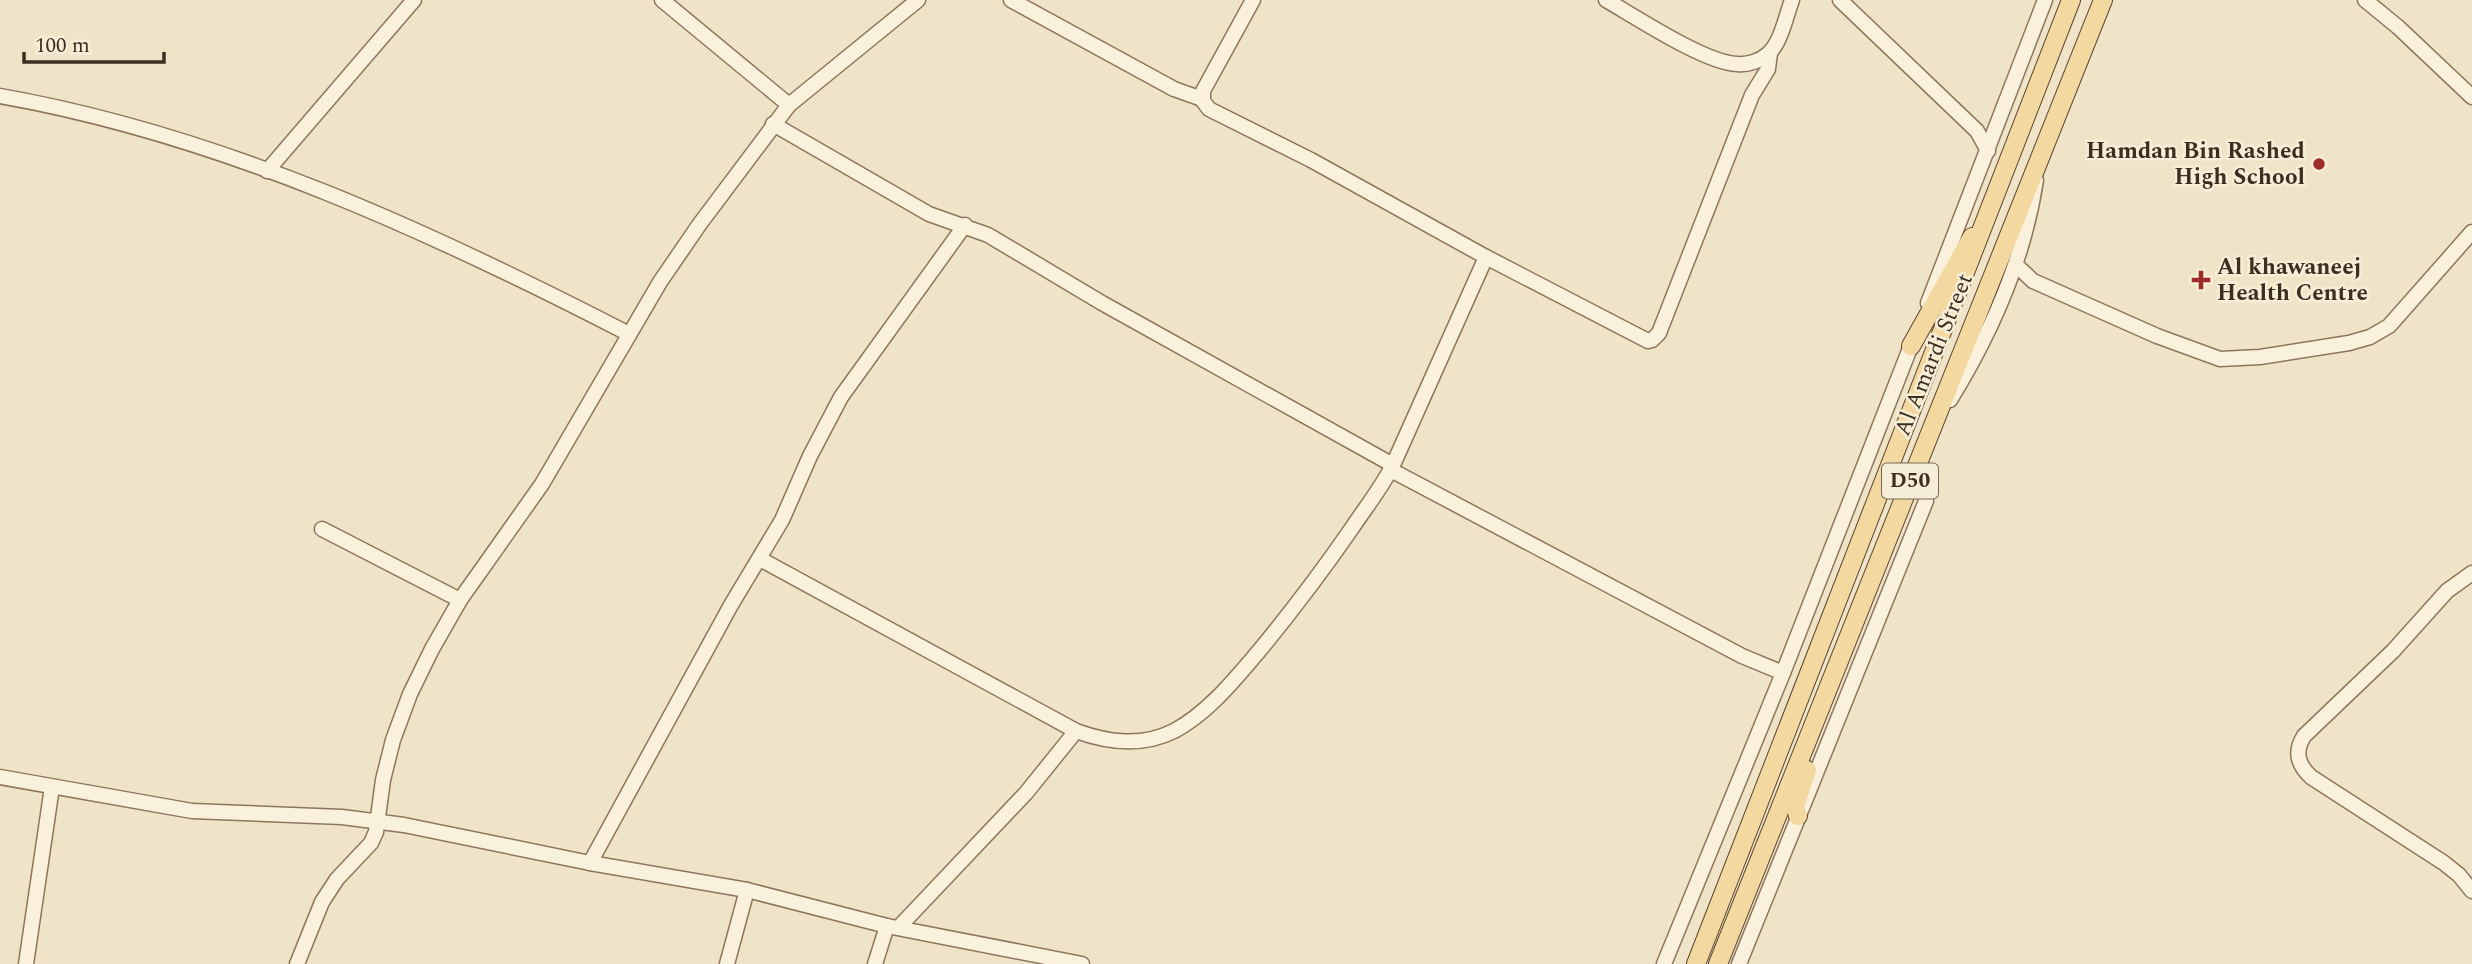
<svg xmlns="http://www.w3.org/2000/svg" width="2472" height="964" font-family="Spectral,serif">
  <rect width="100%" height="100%" fill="#f0e4c8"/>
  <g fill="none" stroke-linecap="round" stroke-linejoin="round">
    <defs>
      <g id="minor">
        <path d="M662,0L789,105"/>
        <path d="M1011,0L1174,89L1202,99"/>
        <path d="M1253,0L1203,91V101L1209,109L1311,160L1486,257L1648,341L1652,340L1659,333L1752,95L1768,69L1770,53"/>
        <path d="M1606,0C1636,17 1705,63 1737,64C1748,65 1760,61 1768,54C1781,43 1786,16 1792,0"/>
        <path d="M1840,0L1977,131L1988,151"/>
        <path d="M2365,0L2398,27L2472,97"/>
        <path d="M0,96C221,135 431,232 629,334"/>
        <path d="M773,124L929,214L988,235L1102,303L1393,465"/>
        <path d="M267,171L414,0"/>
        <path d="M2016,265L2033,281L2157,336L2220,359L2260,357L2349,343L2370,337L2389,326L2472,232"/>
        <path d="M1928,303L2045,0"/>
        <path d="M1950,400C1992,332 2024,259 2036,180"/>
        <path d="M1391,470L1742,656L1783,673"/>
        <path d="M322,529L460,600"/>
        <path d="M760,559L1076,731C1109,743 1142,747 1174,731C1208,713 1235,679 1259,651C1292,611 1323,570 1352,528C1366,507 1382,487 1393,465L1486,257"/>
        <path d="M2472,573L2447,591L2393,651L2304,736C2294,752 2298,765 2311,777L2444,863L2459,875L2472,891"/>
        <path d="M0,777L192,811L342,817L404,825L590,863L747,890L887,926L1082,964"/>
        <path d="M590,863L731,605L782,520L810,456L841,397L965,225"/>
        <path d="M899,927L1026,793L1076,731"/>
        <path d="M26,964L52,787"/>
        <path d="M297,964L322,902L337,879L371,843L376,832L383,780L393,740L410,694L432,649L460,600L542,484L660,282L699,225L789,105L918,0"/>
        <path d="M727,964L747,890"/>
        <path d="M875,964L887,926"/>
        <path d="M1664,964L1783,673L1914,338"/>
        <path d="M1739,964L1926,501"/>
      </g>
      <g id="major">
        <path d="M1911,346L1972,237"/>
        <path d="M1798,816L1795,806L1807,770"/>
        <path d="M1696,964L2071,0"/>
        <path d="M1718,964L2103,0"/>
      </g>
    </defs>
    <use href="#minor" stroke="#8d765c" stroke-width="17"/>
    <use href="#major" stroke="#5b4430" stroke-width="20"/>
    <use href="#minor" stroke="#faf1dc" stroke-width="14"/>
    <use href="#major" stroke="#f3d9a0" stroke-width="18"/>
  </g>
  <g fill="#9e2a2b" stroke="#f7eed8" stroke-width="2.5">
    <circle cx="2319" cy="164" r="7"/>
    <path d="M2197.5 269.5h7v7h7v7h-7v7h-7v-7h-7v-7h7z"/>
  </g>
  <g text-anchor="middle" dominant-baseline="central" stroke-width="5" stroke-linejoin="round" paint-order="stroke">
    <rect fill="#f7eed8" stroke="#756857" stroke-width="2" x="1882" y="463.5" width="56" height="35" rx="5"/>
    <g font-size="21" font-weight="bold" fill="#3d2e20">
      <text x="1910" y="481">D50</text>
    </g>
    <g font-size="23" font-weight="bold" fill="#3d2e20" stroke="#f7eed8" text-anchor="end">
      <text x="2305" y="151">Hamdan Bin Rashed<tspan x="2305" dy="26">High School</tspan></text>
      <text x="2217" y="267" text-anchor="start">Al khawaneej<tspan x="2217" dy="26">Health Centre</tspan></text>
    </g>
    <g font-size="23" fill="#3d2e20" stroke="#f7eed8">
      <text transform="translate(1934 355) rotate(-68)">Al Amardi Street</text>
    </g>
  </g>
  <path d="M24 52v10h140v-10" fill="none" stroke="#3d2e20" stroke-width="3.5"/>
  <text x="35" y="52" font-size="21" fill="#3d2e20" stroke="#f7eed8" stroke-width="5" paint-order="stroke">100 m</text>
</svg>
